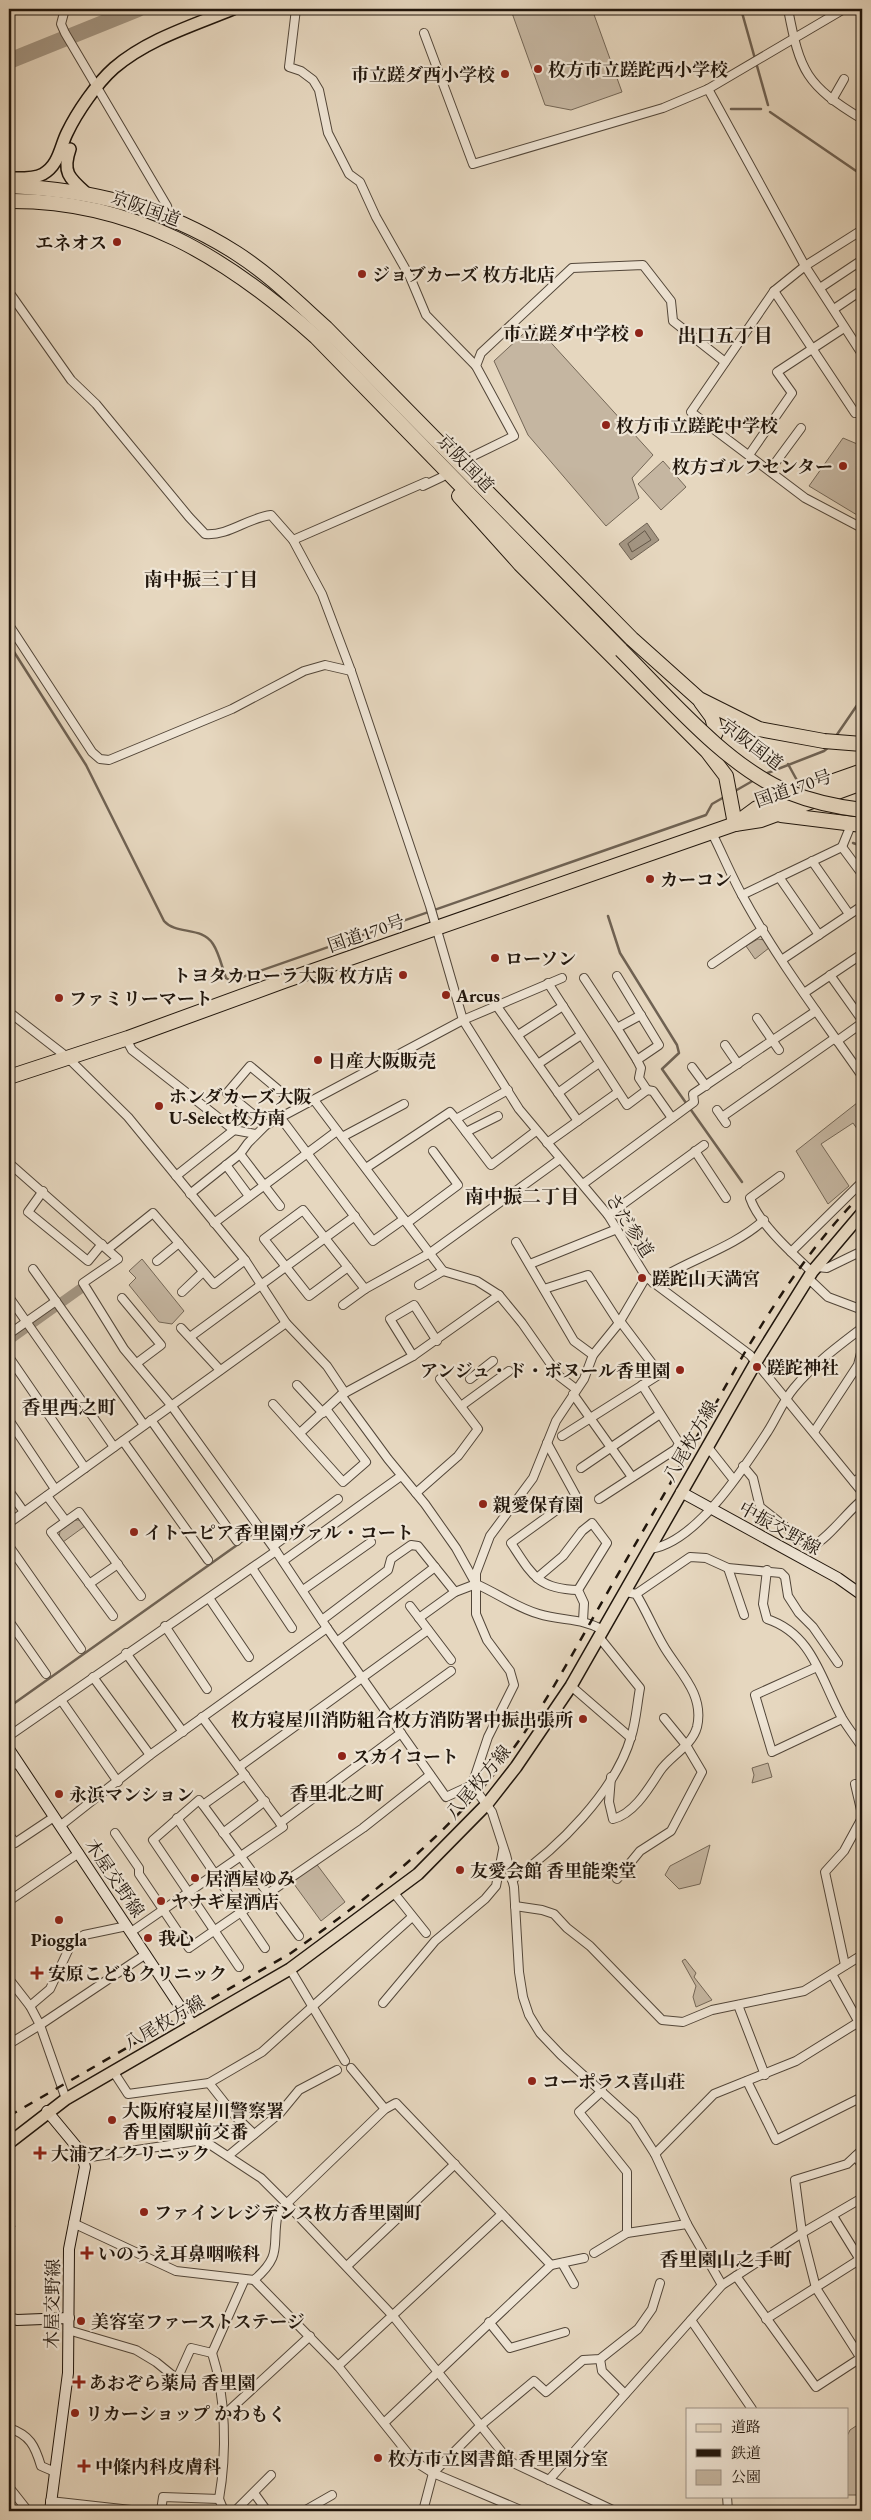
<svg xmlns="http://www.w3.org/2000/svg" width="871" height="2520" font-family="'EB Garamond','Noto Serif JP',serif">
  <rect width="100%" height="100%" fill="#e6d7bf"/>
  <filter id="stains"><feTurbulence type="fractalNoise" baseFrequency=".004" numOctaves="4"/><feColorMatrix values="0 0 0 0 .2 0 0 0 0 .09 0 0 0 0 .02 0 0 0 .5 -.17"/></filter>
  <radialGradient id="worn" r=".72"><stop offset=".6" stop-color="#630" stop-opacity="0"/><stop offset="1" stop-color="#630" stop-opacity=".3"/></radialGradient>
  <g fill="#c5b6a1" stroke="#736656">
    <path d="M523,9H592L622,92L571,110L545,105L512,13Z"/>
    <path d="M534,324L653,455L632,478L639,498L606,526L528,435L494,361Z"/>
    <path d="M843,438L862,446V518L809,486Z"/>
    <path d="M663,461L686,487L661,510L638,484Z"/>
    <path d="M758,939L765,940L769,948L755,959L746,946Z"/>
    <path d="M862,1099V1136L853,1123L821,1144L849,1186L828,1204L796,1151Z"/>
    <path d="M142,1259L184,1311L172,1324L159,1322L129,1285L136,1278L129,1271Z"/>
    <path d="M75,1520H81L85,1526L63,1542L59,1537L60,1531Z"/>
    <path d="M768,1763L772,1777L752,1783L754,1775L752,1768Z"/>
    <path d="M710,1845L700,1884L679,1889L665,1875L670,1866Z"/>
    <path d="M315,1862L345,1902L321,1921L291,1880Z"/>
    <path d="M685,1959L696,1973L694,1977L712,2000L696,2007L693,1997L696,1986L682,1961Z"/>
    <path d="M9,2203L15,2227L9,2233Z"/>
    <path d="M862,2422V2495H847V2436L850,2430Z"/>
  </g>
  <path fill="#a39582" stroke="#6f6253" d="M647,523L659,540L631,560L619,544Z"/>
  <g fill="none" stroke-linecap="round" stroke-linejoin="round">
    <path stroke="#625647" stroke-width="1" d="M645,531L651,540L632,552L628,544Z"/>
    <g stroke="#6f6253" stroke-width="2.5">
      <path d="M741,9L768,105"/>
      <path d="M731,109H761"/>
      <path d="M770,112L862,175"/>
      <path d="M9,644L86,765L164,921C176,935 202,926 213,944C219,953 222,967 226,978L231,981L706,815L712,804L726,796"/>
      <path d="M836,736L862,698"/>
      <path d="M788,764L799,784"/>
      <path d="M765,774L824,751L829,747"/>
      <path d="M735,791L756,779"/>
      <path d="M853,843L862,846"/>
      <path d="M608,916L620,953L677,1045L679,1053L662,1069L742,1182"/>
      <path d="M9,1707L254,1533"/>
    </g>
    <path stroke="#a39582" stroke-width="10" d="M9,1340L83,1287"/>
    <path stroke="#a39582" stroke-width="16" d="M9,61L138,9"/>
    <defs>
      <g id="street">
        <path d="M65,9L61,24L65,33L167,206L171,219"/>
        <path d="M296,9L289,67L301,71L313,80L319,90L328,133L349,174L360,182L376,217L410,277L426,315L476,366"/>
        <path d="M788,9C800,72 806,85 862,119"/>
        <path d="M424,33L473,164L663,108L708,89L844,9"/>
        <path d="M708,89L805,266L862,354"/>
        <path d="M832,100L844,79"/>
        <path d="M862,230L805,266L774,291L691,412L805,498L862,528"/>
        <path d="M820,288L862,260"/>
        <path d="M774,291L855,413L862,408"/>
        <path d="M9,292L71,380L96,404L189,517L205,534C229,536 247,518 271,515L293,540L322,594L351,671L430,906L463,1020L519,1109L608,1215L646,1277L750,1355L862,1492"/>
        <path d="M834,309L862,290"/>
        <path d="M749,455L792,393L777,372L844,328"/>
        <path d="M471,457L514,436L476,366L481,353L572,268L643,265L671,301L673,321L725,362"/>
        <path d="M770,470L801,428"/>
        <path d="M423,486L442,477"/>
        <path d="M293,540L426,482"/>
        <path d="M9,625L92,752L100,759L109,760L232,709L304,671L325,665L351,671"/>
        <path d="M712,833C722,853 731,875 742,895C776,958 821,1017 862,1076"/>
        <path d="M842,847L862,874"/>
        <path d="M812,861L849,914"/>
        <path d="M779,877L819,935"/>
        <path d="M742,895L842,847L851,825"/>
        <path d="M783,959L862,906"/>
        <path d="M712,964L763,929"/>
        <path d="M830,975L862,1020"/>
        <path d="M584,978L617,1028"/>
        <path d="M548,983L627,1105L647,1090L639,1078L641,1068L637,1060L659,1045L617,976"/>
        <path d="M804,993L862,954"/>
        <path d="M496,1005L578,1121"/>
        <path d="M9,1012L67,1057L128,1117L245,1260L286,1323L327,1366L345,1393"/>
        <path d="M757,1018L779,1050"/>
        <path d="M518,1035L563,1006"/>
        <path d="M126,1039L132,1050L234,1130L256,1134"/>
        <path d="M837,1041L862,1023"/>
        <path d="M725,1045L738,1064"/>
        <path d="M637,1060L617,1028L641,1015"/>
        <path d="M538,1064L581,1035"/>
        <path d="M692,1067L706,1086"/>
        <path d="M647,1090L653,1091L672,1118"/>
        <path d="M558,1093L599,1063"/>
        <path d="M314,1100L443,1271L477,1281L499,1295L522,1323L559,1376L576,1389"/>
        <path d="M717,1110L726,1123"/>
        <path d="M280,1117L373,1241L404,1219"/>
        <path d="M722,1117L835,1038"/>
        <path d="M456,1119L491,1165L536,1131"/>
        <path d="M266,1125L227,1093L250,1066L299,1107"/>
        <path d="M466,1132L498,1116"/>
        <path d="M342,1137L404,1104"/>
        <path d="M547,1143L617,1093"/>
        <path d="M695,1151L726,1198"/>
        <path d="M240,1154L280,1206"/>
        <path d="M9,1163L118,1259L83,1283L124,1349L171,1405L276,1551L327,1628L446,1797L472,1785L492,1812L506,1855L514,1887L519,1972L523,1997L529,2015L540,2033L561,2055L634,2121L655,2154L687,2224L722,2285"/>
        <path d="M226,1165L249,1196"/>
        <path d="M366,1168L450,1112L456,1119L508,1090"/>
        <path d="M176,1176L234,1130"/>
        <path d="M780,1176L750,1198C759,1224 792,1253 812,1272"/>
        <path d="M583,1184L694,1102L693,1094L816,1011"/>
        <path d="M43,1191L28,1212L88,1261L102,1244"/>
        <path d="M190,1194L240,1154L248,1143L266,1125L463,1020L562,978"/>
        <path d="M608,1215L704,1145"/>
        <path d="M214,1223L337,1131"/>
        <path d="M407,1223L458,1185L433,1151"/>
        <path d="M516,1242L574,1341L593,1355"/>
        <path d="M108,1249L153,1213L214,1284L245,1260"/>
        <path d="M791,1252L862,1182"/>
        <path d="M157,1261L179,1243"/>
        <path d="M530,1264L617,1229"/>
        <path d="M348,1267L309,1296L264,1239L303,1210L365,1289"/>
        <path d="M817,1267L827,1268L862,1251"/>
        <path d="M33,1269L144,1425"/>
        <path d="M809,1279L828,1297L860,1309L862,1312"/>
        <path d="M653,1283C687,1260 732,1249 764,1220"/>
        <path d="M419,1285L443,1271"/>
        <path d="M544,1289L588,1275L619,1323"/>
        <path d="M182,1292L203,1272"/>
        <path d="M9,1297L114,1447"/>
        <path d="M122,1298L161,1345L137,1363"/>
        <path d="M343,1305L365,1289L430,1253L560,1159"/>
        <path d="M181,1328L220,1370"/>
        <path d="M9,1334L56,1301"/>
        <path d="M190,1337L355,1216"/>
        <path d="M413,1356L390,1319L414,1305L437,1341"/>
        <path d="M9,1357L85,1468"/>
        <path d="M470,1379L493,1361"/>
        <path d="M297,1385L323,1413"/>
        <path d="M573,1394L632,1477"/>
        <path d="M341,1395L388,1459L425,1504L456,1548L476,1584V1614L487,1640L510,1671L514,1685L488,1737L472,1785"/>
        <path d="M273,1404L343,1482L366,1462L326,1409"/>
        <path d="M461,1406L509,1371"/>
        <path d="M9,1420L55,1489"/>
        <path d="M151,1420L237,1541"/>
        <path d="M814,1432L858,1365L862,1349"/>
        <path d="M300,1433L341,1395L413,1356L499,1295"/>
        <path d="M562,1436L660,1374L620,1321"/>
        <path d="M123,1441L208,1560"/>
        <path d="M547,1443L576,1496L511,1543C532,1575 538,1589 578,1590"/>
        <path d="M707,1446L733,1479"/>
        <path d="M743,1466L753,1478L760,1507L811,1547C828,1539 846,1513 862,1500"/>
        <path d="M581,1468L660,1414"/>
        <path d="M854,1482L862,1476"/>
        <path d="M9,1491L24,1512"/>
        <path d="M416,1493L458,1456L478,1429L440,1379"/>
        <path d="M47,1496L65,1520"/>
        <path d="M599,1499L676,1449L679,1443L642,1385"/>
        <path d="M9,1523L286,1323"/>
        <path d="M9,1546L81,1649"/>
        <path d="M273,1546L338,1499"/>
        <path d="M650,1549C696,1543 744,1468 768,1431C777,1417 783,1401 794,1388C814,1364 837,1347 862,1328"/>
        <path d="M283,1561L401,1476"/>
        <path d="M252,1568L292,1628"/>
        <path d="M728,1568L744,1615"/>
        <path d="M767,1570L763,1604L767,1619C813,1634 821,1680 842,1718C848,1728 856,1738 862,1747"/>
        <path d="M537,1578L563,1556L582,1531L592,1523L607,1543L578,1590L584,1603L583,1621"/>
        <path d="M476,1582V1573L490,1536L533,1478L556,1421L584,1379L593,1355L619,1323L646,1277"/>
        <path d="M89,1584L118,1564"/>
        <path d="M303,1590L371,1542"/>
        <path d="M636,1594L690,1557L706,1558L728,1568L781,1573L785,1577L788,1596L799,1613L813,1627L838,1663"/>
        <path d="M209,1598L249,1657"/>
        <path d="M410,1606L451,1660"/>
        <path d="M113,1616L51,1532L79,1512L141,1596"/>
        <path d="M419,1618L455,1592L476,1584C497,1593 517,1608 539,1614C561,1621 583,1618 603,1630"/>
        <path d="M322,1620L388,1570L391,1559L411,1545L418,1546L455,1592"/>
        <path d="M9,1621L46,1674"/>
        <path d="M165,1626L207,1689"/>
        <path d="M338,1641L435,1567"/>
        <path d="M126,1653L183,1732"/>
        <path d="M817,1667L755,1695L772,1752L842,1719"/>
        <path d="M93,1677L150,1755"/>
        <path d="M571,1686L631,1738"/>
        <path d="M61,1700L118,1782"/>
        <path d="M390,1715L451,1671"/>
        <path d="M9,1736L276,1551"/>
        <path d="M239,1767L428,1630"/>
        <path d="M9,1768L18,1762"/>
        <path d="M611,1777L609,1802L613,1819C634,1814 649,1788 660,1771C670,1756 692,1746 697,1727C705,1693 677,1670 663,1645C653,1628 646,1610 636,1594L626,1592"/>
        <path d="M855,1784L862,1814"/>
        <path d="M203,1805L299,1936"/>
        <path d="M177,1818L265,1948"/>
        <path d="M280,1823L401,1733"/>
        <path d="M60,1826L150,1755L327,1628"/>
        <path d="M115,1833L139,1868V1874L189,1948L363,1828L430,1775"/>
        <path d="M223,1833L265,1801"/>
        <path d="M9,1834L15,1843L54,1817"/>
        <path d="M617,1879L640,1851L671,1831L702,1772L686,1745L664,1718"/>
        <path d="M512,1880C558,1848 615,1792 631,1737C636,1722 637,1704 640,1688L599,1637"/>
        <path d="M394,1893L426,1933"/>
        <path d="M9,1901L79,1853"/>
        <path d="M515,1906L542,1910L554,1914L567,1928L590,1946L662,2020L683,2022L712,2010L804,1991L862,1955"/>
        <path d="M131,1932L283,1827L202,1717"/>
        <path d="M845,1965L825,1872L844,1851L862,1818"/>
        <path d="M239,1967L153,1840L199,1800L203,1805L245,1775"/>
        <path d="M290,1969L345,2061"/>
        <path d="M832,1974L862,2028"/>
        <path d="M9,1979L30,2006L40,2025L146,1954"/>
        <path d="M383,2003L435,1941L485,1899L496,1886L503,1850"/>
        <path d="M738,2005L765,2075"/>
        <path d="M30,2006L50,1989L72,1942L84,1935L127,1926"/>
        <path d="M9,2044L40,2025L66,2099"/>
        <path d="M351,2068L385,2109"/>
        <path d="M113,2071L128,2094L209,2083L262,2052L412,1917"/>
        <path d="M747,2081L776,2140L862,2097"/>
        <path d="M209,2083L235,2116L254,2134"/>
        <path d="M602,2091L579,2112L627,2172V2233"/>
        <path d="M862,2150L847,2164L795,2180L802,2233L816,2288L862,2360"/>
        <path d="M655,2154L714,2094L796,2061L862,2020"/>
        <path d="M228,2156L280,2113L299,2090L337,2070"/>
        <path d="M856,2156L862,2166"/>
        <path d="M84,2158L203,2140L261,2178L287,2204L393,2316L509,2461L615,2511"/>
        <path d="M833,2216L862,2263"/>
        <path d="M73,2223L176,2271L254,2280C284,2254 271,2246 278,2212L385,2109L396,2103L551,2265L385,2422"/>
        <path d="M594,2253L627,2233L687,2224"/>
        <path d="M562,2263L574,2284"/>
        <path d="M551,2265L584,2258"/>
        <path d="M347,2266L455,2164"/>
        <path d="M736,2276L816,2387L862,2357"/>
        <path d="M254,2280L338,2366L414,2461L433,2473L523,2511"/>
        <path d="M766,2319L862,2258"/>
        <path d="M691,2320L752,2409"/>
        <path d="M489,2322L510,2348L565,2332"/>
        <path d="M68,2330L136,2350L156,2362L177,2379L191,2348L212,2353L244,2281"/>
        <path d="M600,2359L602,2371L625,2394"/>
        <path d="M338,2366L502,2214"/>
        <path d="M223,2416L310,2336"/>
        <path d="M9,2428C30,2435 35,2446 41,2466L55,2472"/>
        <path d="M549,2480L722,2285L802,2233L862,2198"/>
        <path d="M9,2487L28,2511"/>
        <path d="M254,2493L267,2511"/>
        <path d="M727,2496L728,2511"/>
        <path d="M219,2499L224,2511"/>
        <path d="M50,2501L140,2511"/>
        <path d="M161,2511L163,2497L219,2499C227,2453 226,2396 212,2353"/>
        <path d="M235,2511L271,2475"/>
        <path d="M304,2511L332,2495"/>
        <path d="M423,2511L433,2473L480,2426L534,2381L546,2392L583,2360L600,2359L638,2329L652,2309L660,2283"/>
      </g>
      <g id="secondary">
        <path d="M681,1492L838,1578L862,1595"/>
        <path d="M9,1749L193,2026"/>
        <path d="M47,2111L81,2152L85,2167L69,2249L68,2373L50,2511"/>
        <path d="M9,2318L17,2320L69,2318"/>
      </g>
      <g id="primary">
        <path d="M70,149C62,172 69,178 86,193"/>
        <path d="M9,178C19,178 34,179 43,174C59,165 60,147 67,133C77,112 97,83 114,68C148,39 192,26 233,9"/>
        <path d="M9,2143L66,2099L290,1969L418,1874L487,1804L516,1767L571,1686L756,1362L812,1272L862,1213"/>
      </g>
      <g id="highway">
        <path d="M9,186C93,190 164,207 236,253C269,274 297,302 326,328L632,639L699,699L759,729L824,741L862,744"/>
        <path d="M9,201C134,200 226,257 316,337L621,650"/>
        <path d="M459,496L520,564L707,751L726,776L735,824"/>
        <path d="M701,702L712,717L716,732L708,749"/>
        <path d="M781,815L862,825"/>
        <path d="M738,822L757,808L862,771"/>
        <path d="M9,1077L128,1038L284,981L735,824L761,820L862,783"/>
      </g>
    </defs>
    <use href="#street" stroke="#524639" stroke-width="10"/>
    <use href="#secondary" stroke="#21160c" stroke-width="12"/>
    <use href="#primary" stroke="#21160c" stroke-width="14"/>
    <use href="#highway" stroke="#21160c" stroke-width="16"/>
    <use href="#street" stroke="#efe5d5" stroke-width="8"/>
    <use href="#secondary" stroke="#efe5d5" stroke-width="10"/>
    <use href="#primary" stroke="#e6d7bf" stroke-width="11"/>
    <use href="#highway" stroke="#e6d7bf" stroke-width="14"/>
    <path stroke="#21160c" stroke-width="2.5" stroke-dasharray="9 9" stroke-linecap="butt" d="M9,2116L291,1953C358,1906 422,1855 477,1794C530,1735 567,1663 606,1595C653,1514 699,1433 745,1352C779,1296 815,1241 862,1194"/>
    <defs>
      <path id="highway-bridge" d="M621,650C668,697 727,767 788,792C813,802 837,807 862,810"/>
    </defs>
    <use href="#highway-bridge" stroke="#21160c" stroke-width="16" stroke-linecap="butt"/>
    <use href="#highway-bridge" stroke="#e6d7bf" stroke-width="14"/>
  </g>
  <g fill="#8f2418" stroke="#efe5d5" stroke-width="2">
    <circle cx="538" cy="69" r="5"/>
    <circle cx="505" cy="74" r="5"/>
    <circle cx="117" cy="242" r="5"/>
    <circle cx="362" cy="274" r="5"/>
    <circle cx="639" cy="333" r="5"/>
    <circle cx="606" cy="425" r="5"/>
    <circle cx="843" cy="466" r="5"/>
    <circle cx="650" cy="879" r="5"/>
    <circle cx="495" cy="958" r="5"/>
    <circle cx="403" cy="975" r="5"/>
    <circle cx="446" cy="995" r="5"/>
    <circle cx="59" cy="998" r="5"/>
    <circle cx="318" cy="1060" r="5"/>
    <circle cx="159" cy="1106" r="5"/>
    <circle cx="642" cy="1278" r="5"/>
    <circle cx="757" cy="1367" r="5"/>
    <circle cx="680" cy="1370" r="5"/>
    <circle cx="483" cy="1504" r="5"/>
    <circle cx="134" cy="1532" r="5"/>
    <circle cx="583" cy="1719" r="5"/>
    <circle cx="342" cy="1756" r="5"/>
    <circle cx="59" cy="1794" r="5"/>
    <circle cx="460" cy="1870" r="5"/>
    <circle cx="195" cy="1878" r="5"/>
    <circle cx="161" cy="1901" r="5"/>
    <circle cx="59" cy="1920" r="5"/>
    <circle cx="148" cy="1938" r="5"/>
    <path d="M34.5 1965.5h5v5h5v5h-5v5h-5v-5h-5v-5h5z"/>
    <circle cx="532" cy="2081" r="5"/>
    <circle cx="112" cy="2120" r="5"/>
    <path d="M37.5 2145.5h5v5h5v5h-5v5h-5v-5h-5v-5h5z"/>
    <circle cx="144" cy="2212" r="5"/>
    <path d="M84.5 2245.5h5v5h5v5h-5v5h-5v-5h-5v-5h5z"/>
    <circle cx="81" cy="2321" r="5"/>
    <path d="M76.5 2374.5h5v5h5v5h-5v5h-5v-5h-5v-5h5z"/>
    <circle cx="75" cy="2413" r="5"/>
    <circle cx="378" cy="2458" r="5"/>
    <path d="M81.5 2458.5h5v5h5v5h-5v5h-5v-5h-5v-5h5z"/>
  </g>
  <g text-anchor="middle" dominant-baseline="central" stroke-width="4.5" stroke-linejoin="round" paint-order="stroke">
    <g font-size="18" font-weight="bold" fill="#21160c" stroke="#efe5d5" text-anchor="start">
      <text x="548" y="69">枚方市立蹉跎西小学校</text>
      <text x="495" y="74" text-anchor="end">市立蹉ダ西小学校</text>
      <text x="107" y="242" text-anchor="end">エネオス</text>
      <text x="372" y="274">ジョブカーズ 枚方北店</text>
      <text x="629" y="333" text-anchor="end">市立蹉ダ中学校</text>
      <text x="616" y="425">枚方市立蹉跎中学校</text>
      <text x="833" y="466" text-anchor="end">枚方ゴルフセンター</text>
      <text x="660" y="879">カーコン</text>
      <text x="505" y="958">ローソン</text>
      <text x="393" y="975" text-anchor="end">トヨタカローラ大阪 枚方店</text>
      <text x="456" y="995">Arcus</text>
      <text x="69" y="998">ファミリーマート</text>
      <text x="328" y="1060">日産大阪販売</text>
      <text x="169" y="1096">ホンダカーズ大阪<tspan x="169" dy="21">U-Select枚方南</tspan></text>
      <text x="652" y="1278">蹉跎山天満宮</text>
      <text x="767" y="1367">蹉跎神社</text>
      <text x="670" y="1370" text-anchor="end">アンジュ・ド・ボヌール香里園</text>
      <text x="493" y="1504">親愛保育園</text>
      <text x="144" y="1532">イトーピア香里園ヴァル・コート</text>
      <text x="573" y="1719" text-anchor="end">枚方寝屋川消防組合枚方消防署中振出張所</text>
      <text x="352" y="1756">スカイコート</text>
      <text x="69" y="1794">永浜マンション</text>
      <text x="470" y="1870">友愛会館 香里能楽堂</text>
      <text x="205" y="1878">居酒屋ゆみ</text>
      <text x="171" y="1901">ヤナギ屋酒店</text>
      <text x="158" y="1938">我心</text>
      <text x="59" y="1939" text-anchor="middle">Pioggla</text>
      <text x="48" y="1973">安原こどもクリニック</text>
      <text x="542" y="2081">コーポラス喜山荘</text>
      <text x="122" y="2110">大阪府寝屋川警察署<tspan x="122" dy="21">香里園駅前交番</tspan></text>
      <text x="51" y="2153">大浦アイクリニック</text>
      <text x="154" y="2212">ファインレジデンス枚方香里園町</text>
      <text x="98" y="2253">いのうえ耳鼻咽喉科</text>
      <text x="91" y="2321">美容室ファーストステージ</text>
      <text x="89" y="2382">あおぞら薬局 香里園</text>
      <text x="85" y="2413">リカーショップ かわもく</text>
      <text x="388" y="2458">枚方市立図書館 香里園分室</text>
      <text x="95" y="2466">中條内科皮膚科</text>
    </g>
    <g font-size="18" fill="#21160c" stroke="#efe5d5">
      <text transform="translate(146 208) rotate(20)">京阪国道</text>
      <text transform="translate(466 463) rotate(46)">京阪国道</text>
      <text transform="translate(752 744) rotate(37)">京阪国道</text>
      <text transform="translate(793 788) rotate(-19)">国道170号</text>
      <text transform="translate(366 933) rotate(-19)">国道170号</text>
      <text transform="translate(630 1225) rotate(57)">さだ参道</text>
      <text transform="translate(690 1441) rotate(-60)">八尾枚方線</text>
      <text transform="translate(780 1528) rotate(29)">中振交野線</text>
      <text transform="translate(478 1782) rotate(-50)">八尾枚方線</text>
      <text transform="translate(115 1878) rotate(56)">木屋交野線</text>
      <text transform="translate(164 2022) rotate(-30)">八尾枚方線</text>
      <text transform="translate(52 2304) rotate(-89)">木屋交野線</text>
    </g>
    <g font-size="19" font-weight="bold" fill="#21160c" stroke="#efe5d5">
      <text x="725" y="335">出口五丁目</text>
      <text x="201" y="579">南中振三丁目</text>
      <text x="522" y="1196">南中振二丁目</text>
      <text x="69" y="1407">香里西之町</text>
      <text x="337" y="1793">香里北之町</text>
      <text x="726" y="2259">香里園山之手町</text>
    </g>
  </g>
  <rect width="871" height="2520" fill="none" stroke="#e6d7bf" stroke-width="30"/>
  <rect x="10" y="10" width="851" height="2500" fill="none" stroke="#21160c" stroke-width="2.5"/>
  <rect x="15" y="15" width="841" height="2490" fill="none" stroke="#21160c"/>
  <rect x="686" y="2408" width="162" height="90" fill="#efe5d5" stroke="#9d9285"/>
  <rect x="696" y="2424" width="25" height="8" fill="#e6d7bf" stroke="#9d9285"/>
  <text x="731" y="2432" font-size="15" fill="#21160c">道路</text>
  <rect x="696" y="2449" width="25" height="8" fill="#21160c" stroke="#9d9285"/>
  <text x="731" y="2458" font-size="15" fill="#21160c">鉄道</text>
  <rect x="696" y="2470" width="25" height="15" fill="#c5b6a1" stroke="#9d9285"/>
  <text x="731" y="2482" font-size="15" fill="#21160c">公園</text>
  <rect width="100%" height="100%" filter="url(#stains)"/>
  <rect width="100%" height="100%" fill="url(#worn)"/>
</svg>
